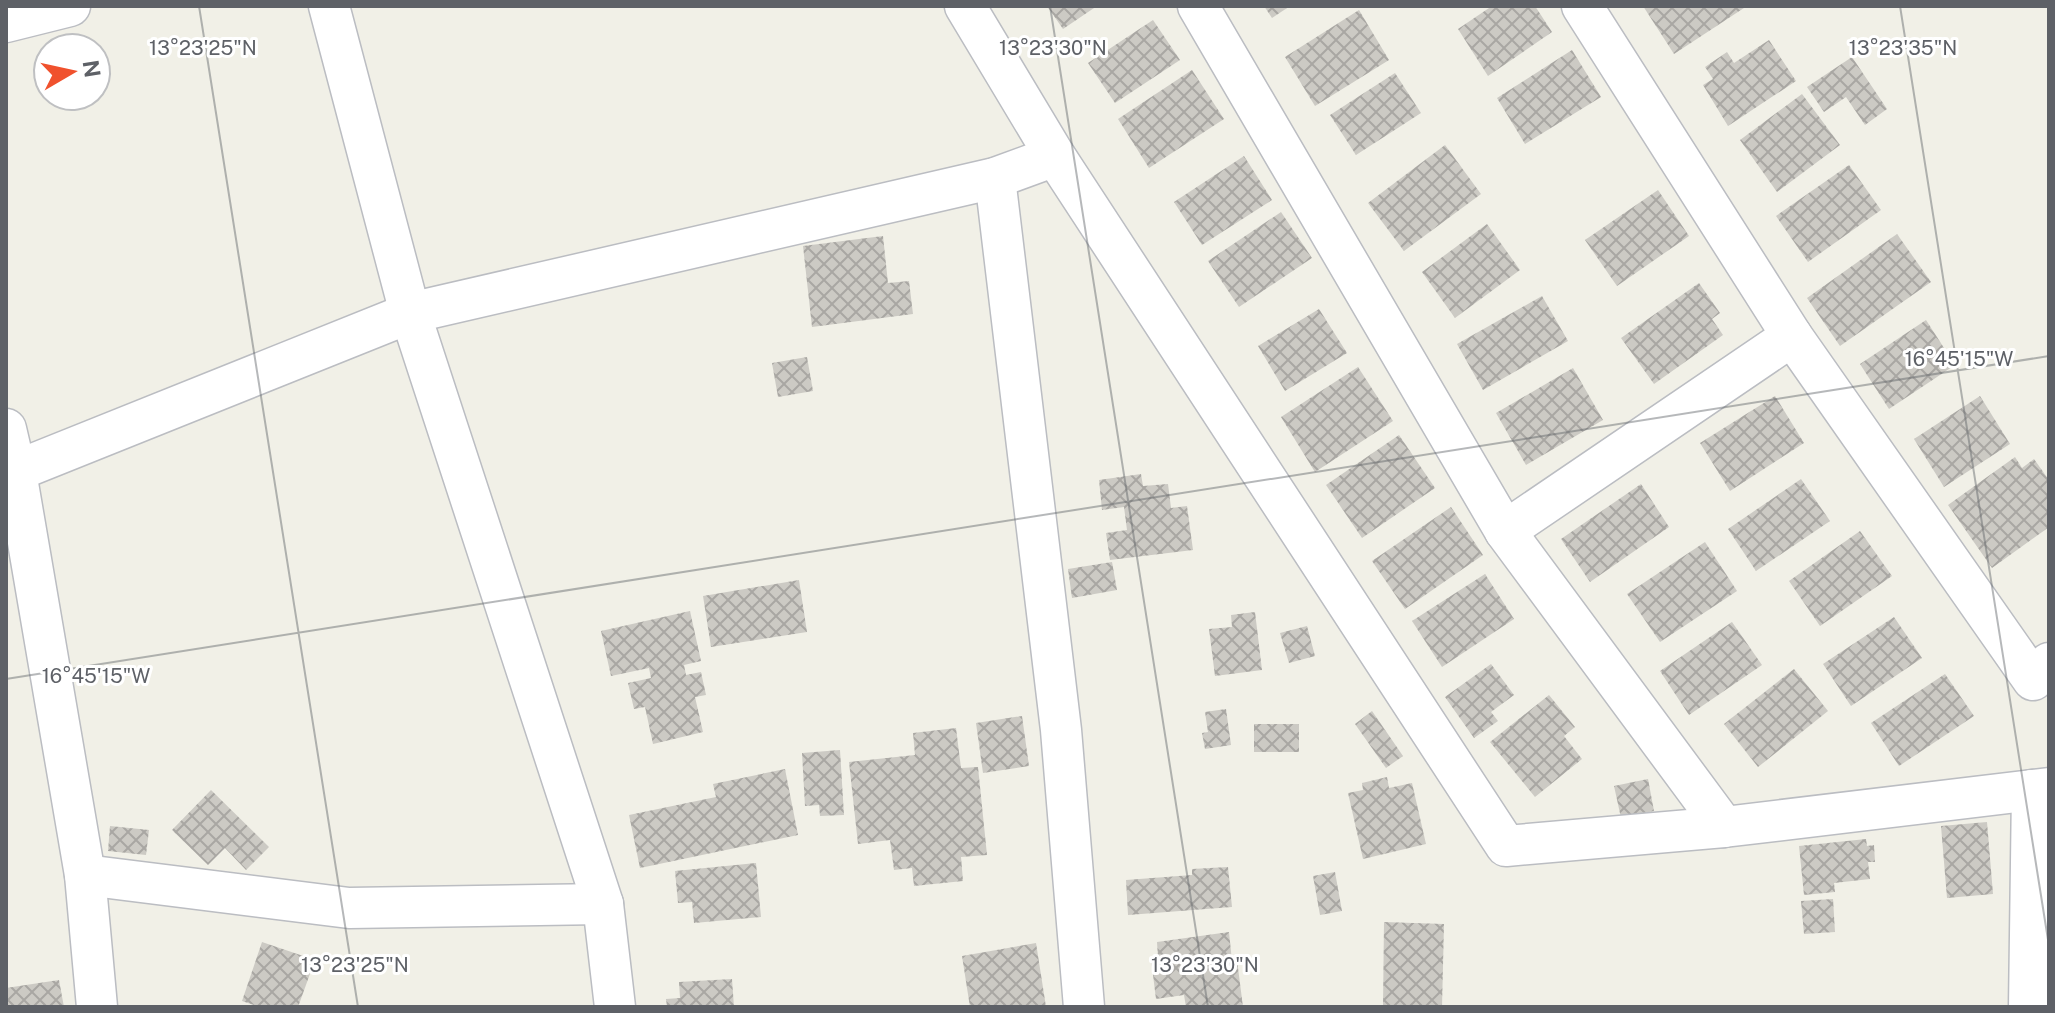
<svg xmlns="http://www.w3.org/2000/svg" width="2055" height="1013" font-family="'Public Sans',sans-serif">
  <defs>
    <pattern id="building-cross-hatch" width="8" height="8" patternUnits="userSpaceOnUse" patternTransform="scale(2)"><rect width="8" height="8" fill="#cccac4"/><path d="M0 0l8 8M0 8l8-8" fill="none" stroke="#a9a7a3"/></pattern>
  </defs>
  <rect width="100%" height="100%" fill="#f1f0e7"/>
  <g fill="url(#building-cross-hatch)">
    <path d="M1047,6H1097L1063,29Z"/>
    <path d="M1264,6H1290L1272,18Z"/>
    <path d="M1492,6H1535L1552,32L1488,76L1458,29Z"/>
    <path d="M1643,6H1747L1674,54Z"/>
    <path d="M1359,10L1389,60L1315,106L1285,57Z"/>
    <path d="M1153,20L1180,60L1115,103L1088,63Z"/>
    <path d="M1769,40L1796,81L1728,126L1703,85L1713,79L1705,67L1727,52L1734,63Z"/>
    <path d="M1572,50L1601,97L1525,144L1497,98Z"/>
    <path d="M1852,57L1887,109L1865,125L1846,97L1824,112L1807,87Z"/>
    <path d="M1192,70L1224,119L1149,168L1118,119Z"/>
    <path d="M1395,73L1421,113L1356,155L1330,115Z"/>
    <path d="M1802,94L1840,145L1777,192L1740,140Z"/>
    <path d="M1445,145L1481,194L1404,251L1368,203Z"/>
    <path d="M1244,156L1272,200L1202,245L1174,202Z"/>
    <path d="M1849,165L1881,210L1808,262L1776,216Z"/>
    <path d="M1658,190L1689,236L1617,286L1585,240Z"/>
    <path d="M1281,212L1312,258L1239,307L1208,261Z"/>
    <path d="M1487,224L1520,270L1455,318L1422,272Z"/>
    <path d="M1897,234L1931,282L1840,346L1807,298Z"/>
    <path d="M883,236L888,283L909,281L913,314L812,327L803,246Z"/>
    <path d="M1699,283L1720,313L1712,319L1723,335L1654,384L1621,338Z"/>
    <path d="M1542,296L1568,341L1483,390L1457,344Z"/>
    <path d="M1319,309L1347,353L1285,391L1258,346Z"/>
    <path d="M1926,320L1955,365L1889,409L1860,364Z"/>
    <path d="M807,357L813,391L778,397L772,363Z"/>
    <path d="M1358,367L1393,421L1315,472L1281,417Z"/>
    <path d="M1573,368L1603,420L1526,465L1496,413Z"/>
    <path d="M1775,396L1804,443L1730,491L1700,443Z"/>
    <path d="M1980,396L2010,444L1944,487L1914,439Z"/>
    <path d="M1399,435L1435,488L1362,538L1326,485Z"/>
    <path d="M2015,457L2022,468L2034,459L2049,480V504L2047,505L2049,507V527L1992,568L1948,505Z"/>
    <path d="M1141,474L1143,486L1168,484L1171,508L1187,506L1193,550L1110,560L1106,533L1127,530L1124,507L1102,510L1099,480Z"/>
    <path d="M1801,479L1830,521L1756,571L1728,529Z"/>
    <path d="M1641,484L1669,527L1590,582L1561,539Z"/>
    <path d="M1451,507L1483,555L1405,609L1372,561Z"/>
    <path d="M1860,531L1892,576L1820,626L1789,581Z"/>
    <path d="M1705,542L1737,591L1660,642L1627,594Z"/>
    <path d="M1112,562L1117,590L1072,598L1068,569Z"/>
    <path d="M1485,574L1514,619L1442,667L1412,621Z"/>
    <path d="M799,580L807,632L711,647L703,596Z"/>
    <path d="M690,611L701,661L684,665L686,675L701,672L706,695L695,697L703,732L653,744L645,707L634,709L628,683L651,678L649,668L611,676L601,631Z"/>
    <path d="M1255,612L1262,670L1215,676L1209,629L1232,627L1231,615Z"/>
    <path d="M1894,617L1922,658L1851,706L1823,664Z"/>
    <path d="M1732,622L1762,665L1689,715L1660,671Z"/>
    <path d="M1307,626L1315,656L1289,663L1280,633Z"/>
    <path d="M1491,664L1514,695L1491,712L1498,721L1474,738L1445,697Z"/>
    <path d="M1794,669L1828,711L1758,767L1724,724Z"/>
    <path d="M1945,674L1974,716L1899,766L1871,723Z"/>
    <path d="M1549,695L1575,727L1564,736L1582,759L1535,797L1490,742Z"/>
    <path d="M1226,709L1231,745L1205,749L1202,733L1208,732L1205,712Z"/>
    <path d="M1372,711L1403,756L1386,768L1355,724Z"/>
    <path d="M1022,716L1029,766L983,773L976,723Z"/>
    <rect x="1254" y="724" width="45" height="28"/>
    <path d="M956,728L961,768L978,767L987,855L961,857L963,881L914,886L912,868L894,870L890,840L858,844L849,762L915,755L913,733Z"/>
    <path d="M840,750L844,815L820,816L819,805L805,806L802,753Z"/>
    <path d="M785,769L798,835L640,868L629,815L716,797L713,784Z"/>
    <path d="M1387,777L1389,788L1412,783L1426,844L1363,859L1348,793L1363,790L1362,783Z"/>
    <path d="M1648,779L1654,811L1621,818L1614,786Z"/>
    <path d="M211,790L269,847L246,870L225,848L208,865L172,830Z"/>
    <path d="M1987,822L1993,894L1947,898L1941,826Z"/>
    <path d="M110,826L149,830L146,855L108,851Z"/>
    <path d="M1866,839L1867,846L1874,845L1875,862H1868L1870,879L1834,883L1835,892L1804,895L1799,846Z"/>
    <path d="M756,863L761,917L694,923L692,902L678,903L675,871Z"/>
    <path d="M1228,867L1232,907L1128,915L1126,880L1192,875V869Z"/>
    <path d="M1335,872L1342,911L1320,915L1313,876Z"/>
    <path d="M1833,899L1835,932L1804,934L1801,901Z"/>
    <path d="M1384,922L1444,924L1442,1007H1383Z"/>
    <path d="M1229,932L1232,961L1237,960L1243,1007H1186L1184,995L1156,999L1151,959L1158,958L1157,942Z"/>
    <path d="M262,942L315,960L298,1007H260L242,1001Z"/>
    <path d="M1036,943L1046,1007H970L962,956Z"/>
    <path d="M732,979L734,1007H667L666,999L680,998L679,982Z"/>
    <path d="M59,980L64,1007H6V988Z"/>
  </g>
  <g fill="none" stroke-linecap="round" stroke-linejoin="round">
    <defs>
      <g id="street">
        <path d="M329,6L410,313L603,904L615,1007"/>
        <path d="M965,6L1055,156"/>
        <path d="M1198,6L1505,531L1724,827"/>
        <path d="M1582,6L1792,336L2033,680L2049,663"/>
        <path d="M6,22L70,6"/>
        <path d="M995,178L1061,730L1084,1007"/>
        <path d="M6,429L16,472L85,875L97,1007"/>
        <path d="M6,475L410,313L995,178L1055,156L1506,846L1724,827L2049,788"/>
        <path d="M1505,531L1792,336"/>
        <path d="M85,875L349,908L603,904"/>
        <path d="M2029,1007L2032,790"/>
      </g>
    </defs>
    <use href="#street" stroke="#bbbdc2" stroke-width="43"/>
    <use href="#street" stroke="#fff" stroke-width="40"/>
  </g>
  <path fill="none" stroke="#5e6167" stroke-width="2" stroke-opacity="0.45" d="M199,6L358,1007M1050,6L1208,1007M1900,6L2049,946M6,679L2049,356"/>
  <g font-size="20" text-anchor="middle" fill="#5e6167" stroke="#fff" stroke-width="6" stroke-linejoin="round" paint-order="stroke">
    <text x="203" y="55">13°23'25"N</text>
    <text x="1053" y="55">13°23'30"N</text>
    <text x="1903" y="55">13°23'35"N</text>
    <text x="1959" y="366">16°45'15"W</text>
    <text x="96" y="683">16°45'15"W</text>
    <text x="355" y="972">13°23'25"N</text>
    <text x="1205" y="972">13°23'30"N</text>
  </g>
  <rect width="2055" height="1013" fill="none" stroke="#5e6167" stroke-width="16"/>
  <g transform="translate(72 72) rotate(81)"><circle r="38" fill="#ffffff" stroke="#bfc0c2" stroke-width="2"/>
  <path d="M0-6L14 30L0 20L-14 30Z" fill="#f0512d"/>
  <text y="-12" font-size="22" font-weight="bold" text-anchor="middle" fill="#5e6167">N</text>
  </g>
</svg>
